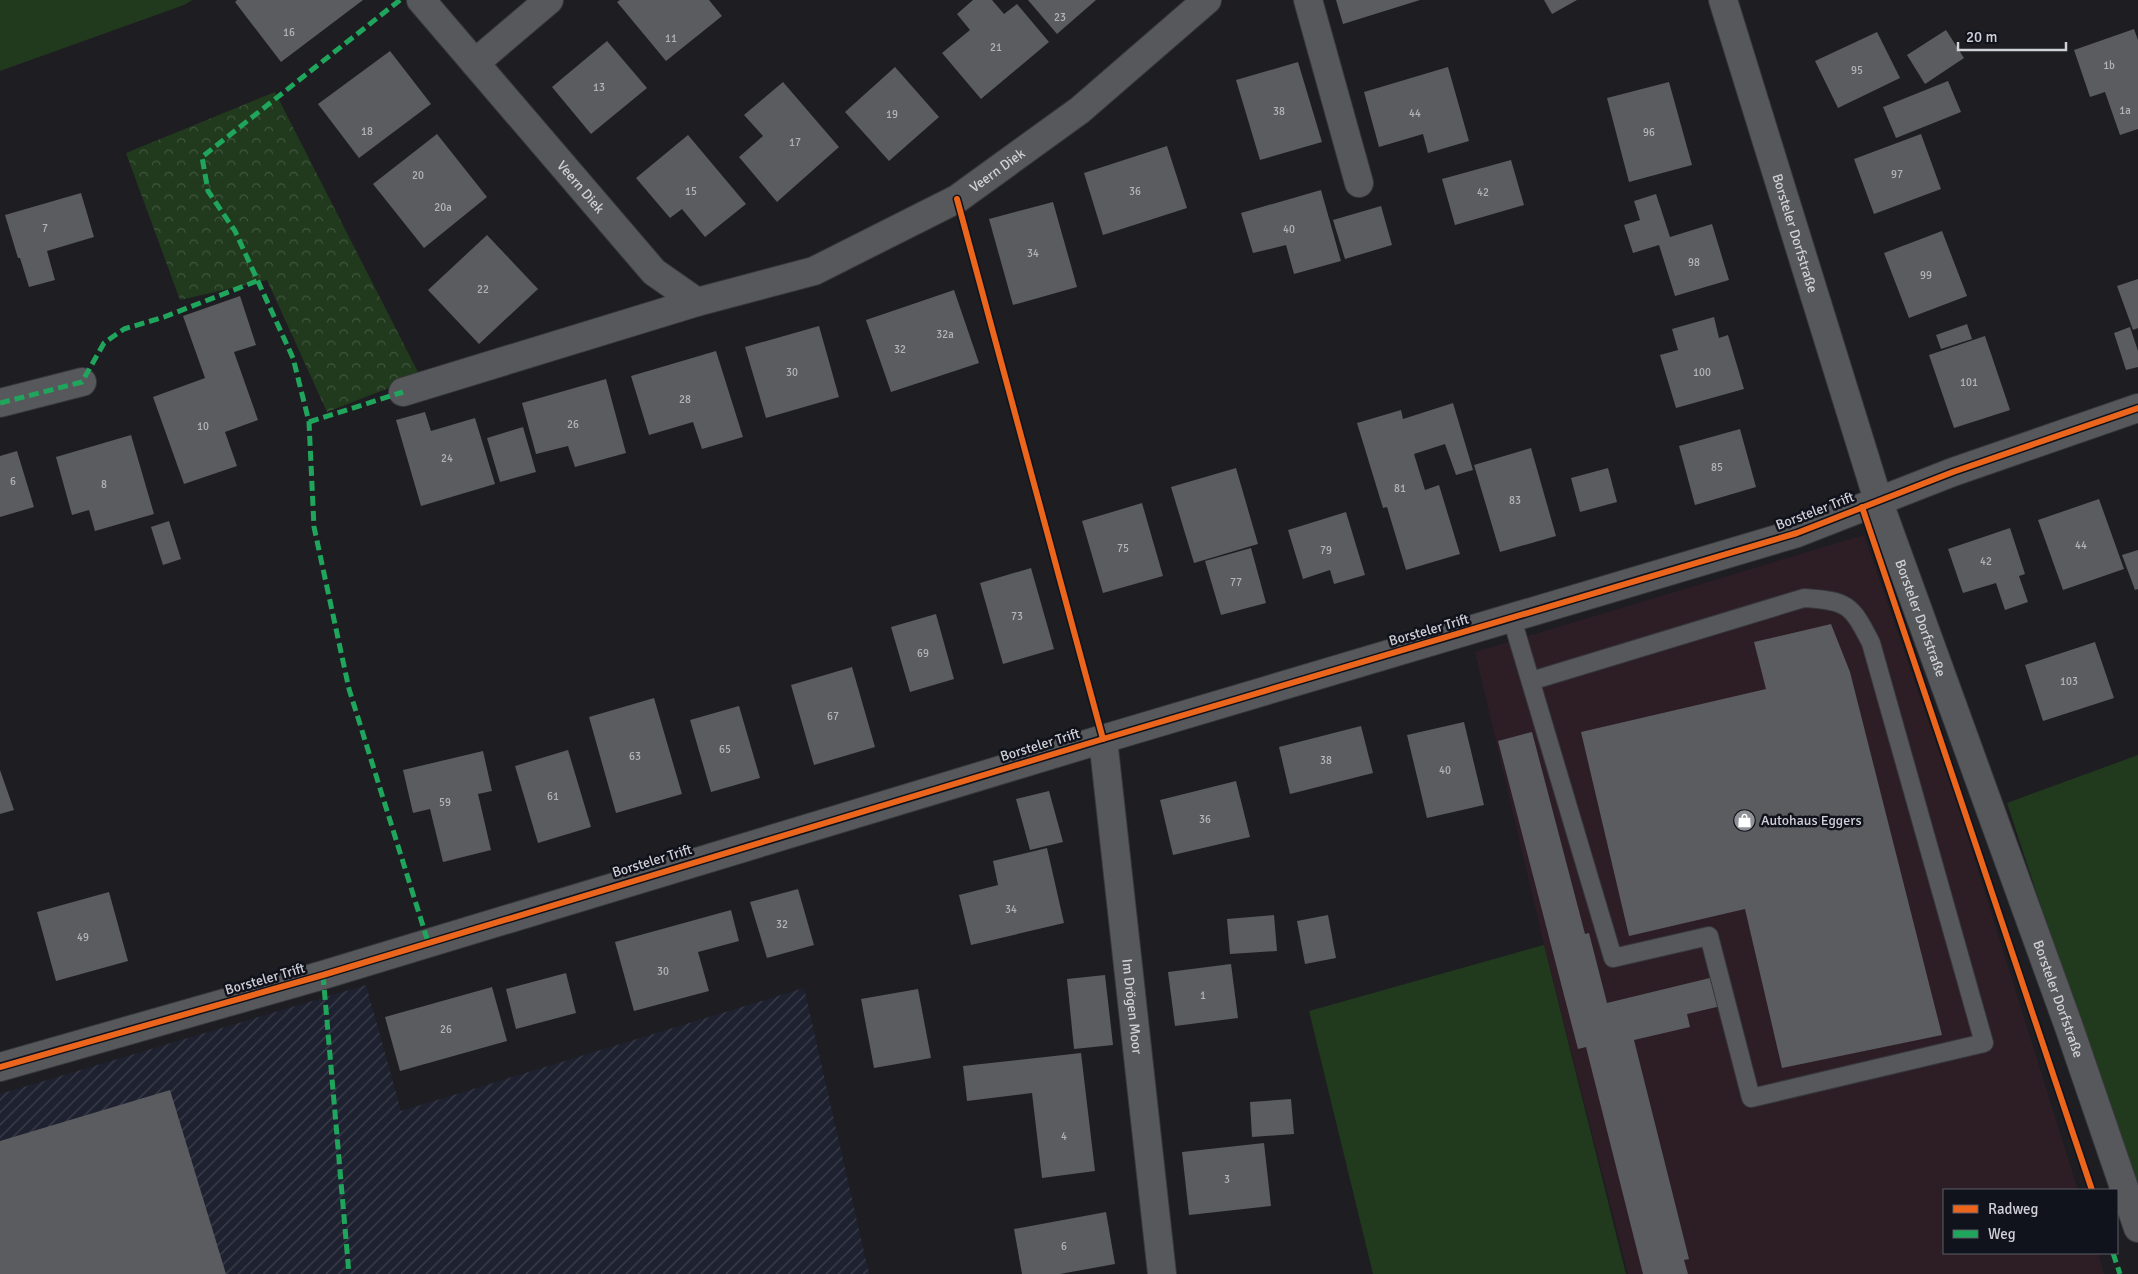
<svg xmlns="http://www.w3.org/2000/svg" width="2138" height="1274" font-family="Signika,sans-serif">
  <defs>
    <pattern id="industrial-furrows" width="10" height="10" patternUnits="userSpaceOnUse" patternTransform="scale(1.25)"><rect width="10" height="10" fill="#1e212f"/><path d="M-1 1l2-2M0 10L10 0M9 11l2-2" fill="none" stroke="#3e404c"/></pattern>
    <pattern id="park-crowns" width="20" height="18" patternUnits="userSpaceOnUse" patternTransform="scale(1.25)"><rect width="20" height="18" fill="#213a1d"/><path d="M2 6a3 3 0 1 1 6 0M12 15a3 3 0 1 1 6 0" fill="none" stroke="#40553d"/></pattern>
  </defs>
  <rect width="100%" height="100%" fill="#1d1d22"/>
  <path fill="#2d1e25" d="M1864,535L1961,816L2078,1190H1944V1253H2098L2104,1274H1628L1544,945L1475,652Z"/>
  <path fill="url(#industrial-furrows)" d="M366,985L401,1111L804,988L869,1274H0V1094Z"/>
  <g fill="#213a1d">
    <path d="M0,0H192L184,5L0,71Z"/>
    <path d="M2138,755V1202L2007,803Z"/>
    <path d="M1544,945L1626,1274H1373L1309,1011Z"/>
  </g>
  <path fill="url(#park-crowns)" d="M275,92L420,376L327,412L267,280L180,300L126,153Z"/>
  <g fill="#5b5c60">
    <path d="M237,0H363L281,62L235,2Z"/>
    <path d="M620,0H709L722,16L666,61L617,2Z"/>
    <path d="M973,0H992L1004,14L1017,4L1049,42L981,99L942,53L970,30L957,14Z"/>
    <path d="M1028,0H1096L1057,34Z"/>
    <path d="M1336,0H1420L1343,24Z"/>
    <path d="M1544,0H1577L1552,14Z"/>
    <path d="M2134,29L2138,40V129L2120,135L2105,92L2090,97L2074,50Z"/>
    <path d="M1946,30L1964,58L1925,84L1907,55Z"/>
    <path d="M1877,32L1900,78L1838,108L1815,61Z"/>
    <path d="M607,41L647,88L591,134L552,87Z"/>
    <path d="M390,51L431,104L359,158L318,104Z"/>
    <path d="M1298,62L1322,142L1260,160L1236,80Z"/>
    <path d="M895,67L939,117L889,161L845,112Z"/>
    <path d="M1448,67L1469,141L1428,153L1423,134L1379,147L1364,92Z"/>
    <path d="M1948,81L1961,112L1896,138L1883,107Z"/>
    <path d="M783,82L839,147L777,202L739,157L763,136L744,115Z"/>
    <path d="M1669,82L1692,165L1629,182L1607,98Z"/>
    <path d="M437,134L487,197L424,248L373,184Z"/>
    <path d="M1921,134L1941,189L1874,214L1854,159Z"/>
    <path d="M688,135L746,204L705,237L682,209L670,218L636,178Z"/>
    <path d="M1167,146L1187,208L1103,235L1084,173Z"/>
    <path d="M1511,160L1524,205L1455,225L1442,179Z"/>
    <path d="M1321,190L1341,261L1294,274L1286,245L1253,253L1241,213Z"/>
    <path d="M81,193L94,237L47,251L55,280L29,287L20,258H18L5,215Z"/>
    <path d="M1656,194L1670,237L1712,224L1729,280L1675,296L1659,245L1633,253L1624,225L1640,220L1634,201Z"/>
    <path d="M1053,202L1077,287L1013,305L989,219Z"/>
    <path d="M1381,206L1392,245L1345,259L1333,220Z"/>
    <path d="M1942,231L1967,296L1909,318L1884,253Z"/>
    <path d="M487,235L538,289L479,344L428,290Z"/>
    <path d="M2138,279V328L2133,330L2117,286Z"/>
    <path d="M954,290L979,363L891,392L866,320Z"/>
    <path d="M240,296L256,345L234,352L258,420L225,432L237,466L184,484L153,397L205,378L183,316Z"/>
    <path d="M1714,317L1719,338L1728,335L1744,389L1676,408L1660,355L1678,350L1672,329Z"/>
    <path d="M1967,324L1972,339L1941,349L1936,335Z"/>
    <path d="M819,326L839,397L766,418L745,347Z"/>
    <path d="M2130,327L2138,351V367L2126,370L2114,333Z"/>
    <path d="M1985,336L2010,410L1954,428L1929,355Z"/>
    <path d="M716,351L743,437L702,449L693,422L649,435L631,376Z"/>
    <path d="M606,379L626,453L575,467L568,446L536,454L522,403Z"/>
    <path d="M1453,403L1473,470L1456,475L1445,444L1414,454L1425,490L1439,485L1460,554L1406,570L1387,507L1383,508L1357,423L1401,410L1403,419Z"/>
    <path d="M425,412L431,431L475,418L495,484L421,506L396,420Z"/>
    <path d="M523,427L536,472L500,482L487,438Z"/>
    <path d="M1740,429L1756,487L1695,505L1679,446Z"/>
    <path d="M131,435L154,514L95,531L89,510L72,515L56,457Z"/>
    <path d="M1531,448L1556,536L1500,552L1474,465Z"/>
    <path d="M17,451L34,507L0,517V456Z"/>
    <path d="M1236,468L1258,544L1194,563L1171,487Z"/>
    <path d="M1608,468L1617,502L1580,512L1571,478Z"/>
    <path d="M2099,499L2124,569L2063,590L2038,520Z"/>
    <path d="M1142,503L1163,576L1103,593L1082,521Z"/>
    <path d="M1346,512L1365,575L1334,584L1330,570L1303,579L1288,530Z"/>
    <path d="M169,521L181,559L163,565L151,527Z"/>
    <path d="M2010,528L2025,574L2019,576L2028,602L2005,610L1996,583L1963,593L1948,549Z"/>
    <path d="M1251,548L1266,603L1221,615L1205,561Z"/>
    <path d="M2138,550V589L2135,590L2122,555Z"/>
    <path d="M1031,568L1054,649L1003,664L980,583Z"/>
    <path d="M936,614L954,679L910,692L891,627Z"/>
    <path d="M1831,624L1850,672L1942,1035L1782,1068L1745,909L1629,936L1581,732L1766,689L1754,642Z"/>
    <path d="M2095,642L2114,698L2043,721L2025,665Z"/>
    <path d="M852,667L875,747L814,765L791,685Z"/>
    <path d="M654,698L682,794L616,813L589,717Z"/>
    <path d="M739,706L760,778L711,792L690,720Z"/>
    <path d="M1464,722L1484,805L1427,818L1407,735Z"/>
    <path d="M1361,726L1373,773L1290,794L1279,747Z"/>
    <path d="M1532,732L1585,934L1589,933L1607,1003L1714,977L1721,1006L1687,1014L1690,1027L1634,1040L1689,1259L1684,1260L1688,1274H1643L1586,1047L1578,1049L1498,741Z"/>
    <path d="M568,750L591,827L538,843L515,766Z"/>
    <path d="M483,751L492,791L478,794L491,850L443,862L430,809L413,813L403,770Z"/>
    <path d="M0,770L14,810L0,814Z"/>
    <path d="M1236,781L1250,837L1173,855L1160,800Z"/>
    <path d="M1049,791L1063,842L1030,850L1016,799Z"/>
    <path d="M1047,848L1064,923L971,945L959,895L998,885L993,861Z"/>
    <path d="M798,889L814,945L767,958L750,902Z"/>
    <path d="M109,892L128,961L56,981L37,912Z"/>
    <path d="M731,910L739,941L698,952L709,991L634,1011L615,942Z"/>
    <path d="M1274,915L1277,951L1230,954L1227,919Z"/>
    <path d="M1328,915L1336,958L1305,964L1297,921Z"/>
    <path d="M1231,964L1238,1018L1175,1026L1168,972Z"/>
    <path d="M566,973L576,1013L516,1029L506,989Z"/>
    <path d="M1105,975L1113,1045L1074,1049L1067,979Z"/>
    <path d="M492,987L507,1041L400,1071L385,1017Z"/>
    <path d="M918,989L931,1058L874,1068L861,999Z"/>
    <path d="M1081,1053L1095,1171L1042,1178L1032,1093L967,1101L963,1066Z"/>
    <path d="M170,1090L226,1274H0V1141Z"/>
    <path d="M1291,1099L1294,1134L1252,1137L1250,1102Z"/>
    <path d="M1264,1143L1271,1206L1189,1215L1182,1152Z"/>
    <path d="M1106,1212L1115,1264L1060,1274H1022L1014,1229Z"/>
  </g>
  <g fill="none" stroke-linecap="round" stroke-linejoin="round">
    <defs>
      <path id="service" d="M1512,619L1613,958L1709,936L1751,1098L1984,1043L1871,643C1851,604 1848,601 1804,598L1531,681"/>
      <g id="minor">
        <path id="s1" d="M421,0L654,272L697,302"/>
        <path d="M1308,0L1359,183"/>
        <path id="s2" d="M1723,0L1878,500L2069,1027L2138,1228"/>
        <path d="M475,63L549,0"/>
        <path id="s3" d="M403,392L697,302L814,271L957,199L1080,110L1207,0"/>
        <path d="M0,403L82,382"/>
        <path id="s4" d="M1103,739L1162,1274"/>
        <path d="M0,1067L323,975L1103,739L1797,533L1953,472L2138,408"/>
      </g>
    </defs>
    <use href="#service" stroke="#37383c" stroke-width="20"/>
    <use href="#minor" stroke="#37383c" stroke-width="30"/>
    <use href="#service" stroke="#57585b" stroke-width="18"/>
    <use href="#minor" stroke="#57585b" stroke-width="28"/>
    <g stroke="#20a55d" stroke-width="5" stroke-dasharray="10 5" stroke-linecap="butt">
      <path d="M400,0L202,157L208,191L235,231L293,358L309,422L314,527L349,689L428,942"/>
      <path d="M0,403L82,382L104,343L124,329L164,317L257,281"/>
      <path d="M309,422L403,392"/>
      <path d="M323,975L349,1274"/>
      <path d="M2113,1253L2120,1274"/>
    </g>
    <defs>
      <g id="cycleway">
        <path d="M957,199L1103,739"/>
        <path d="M1862,507L2092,1190"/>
        <path d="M0,1067L323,975L1103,739L1797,533L1953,472L2138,408"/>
      </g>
    </defs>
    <use href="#cycleway" stroke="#11131c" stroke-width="9"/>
    <use href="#cycleway" stroke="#eb651d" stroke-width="6"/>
  </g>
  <defs>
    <symbol id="shop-disc" viewBox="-11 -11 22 22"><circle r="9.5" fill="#919298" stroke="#11131c"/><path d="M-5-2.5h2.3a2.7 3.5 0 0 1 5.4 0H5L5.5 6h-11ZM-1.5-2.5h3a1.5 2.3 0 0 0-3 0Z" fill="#fff"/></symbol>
  </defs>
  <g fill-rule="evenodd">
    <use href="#shop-disc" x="1732" y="808" width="25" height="25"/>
  </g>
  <g text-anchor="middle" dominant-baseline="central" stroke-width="5" stroke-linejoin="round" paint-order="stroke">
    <g font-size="11" fill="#b2b4b9">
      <text x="1060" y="17">23</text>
      <text x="289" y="32">16</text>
      <text x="671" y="38">11</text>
      <text x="996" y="47">21</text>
      <text x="2109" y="65">1b</text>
      <text x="1857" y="70">95</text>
      <text x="599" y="87">13</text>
      <text x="2125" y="110">1a</text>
      <text x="1279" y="111">38</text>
      <text x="1415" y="113">44</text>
      <text x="892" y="114">19</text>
      <text x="367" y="131">18</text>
      <text x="1649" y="132">96</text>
      <text x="795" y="142">17</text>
      <text x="1897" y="174">97</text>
      <text x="418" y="175">20</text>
      <text x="691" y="191">15</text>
      <text x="1135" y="191">36</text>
      <text x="1483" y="192">42</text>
      <text x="443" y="207">20a</text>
      <text x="45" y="228">7</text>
      <text x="1289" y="229">40</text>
      <text x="1033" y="253">34</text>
      <text x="1694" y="262">98</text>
      <text x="1926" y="275">99</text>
      <text x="483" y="289">22</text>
      <text x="945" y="334">32a</text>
      <text x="900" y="349">32</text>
      <text x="792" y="372">30</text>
      <text x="1702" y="372">100</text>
      <text x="1969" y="382">101</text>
      <text x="685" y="399">28</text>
      <text x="573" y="424">26</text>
      <text x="203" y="426">10</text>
      <text x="447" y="458">24</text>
      <text x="1717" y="467">85</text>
      <text x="13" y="481">6</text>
      <text x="104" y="484">8</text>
      <text x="1400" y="488">81</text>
      <text x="1515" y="500">83</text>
      <text x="2081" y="545">44</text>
      <text x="1123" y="548">75</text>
      <text x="1326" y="550">79</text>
      <text x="1986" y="561">42</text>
      <text x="1236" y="582">77</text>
      <text x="1017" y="616">73</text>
      <text x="923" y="653">69</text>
      <text x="2069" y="681">103</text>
      <text x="833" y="716">67</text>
      <text x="725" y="749">65</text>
      <text x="635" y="756">63</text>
      <text x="1326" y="760">38</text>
      <text x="1445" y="770">40</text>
      <text x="553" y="796">61</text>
      <text x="445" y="802">59</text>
      <text x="1205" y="819">36</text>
      <text x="1011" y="909">34</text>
      <text x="782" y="924">32</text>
      <text x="83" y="937">49</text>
      <text x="663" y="971">30</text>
      <text x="1203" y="995">1</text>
      <text x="446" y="1029">26</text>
      <text x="1064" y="1136">4</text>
      <text x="1227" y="1179">3</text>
      <text x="1064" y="1246">6</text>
    </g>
    <g font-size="14" fill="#cfd1d7" stroke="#11131c">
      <text stroke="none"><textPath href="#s3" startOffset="638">Veern Diek</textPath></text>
      <text stroke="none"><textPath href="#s1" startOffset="246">Veern Diek</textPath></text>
      <text stroke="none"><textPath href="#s2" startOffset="244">Borsteler Dorfstraße</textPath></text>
      <text transform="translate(1815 511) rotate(-21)">Borsteler Trift</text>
      <text stroke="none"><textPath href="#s2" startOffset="649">Borsteler Dorfstraße</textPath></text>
      <text transform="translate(1429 630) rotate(-16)">Borsteler Trift</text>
      <text transform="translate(1040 745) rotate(-17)">Borsteler Trift</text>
      <text transform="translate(652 861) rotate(-17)">Borsteler Trift</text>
      <text transform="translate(265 979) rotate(-16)">Borsteler Trift</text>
      <text stroke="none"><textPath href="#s2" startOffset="1054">Borsteler Dorfstraße</textPath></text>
      <text stroke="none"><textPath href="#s4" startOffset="269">Im Drögen Moor</textPath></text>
    </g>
    <g font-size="14" fill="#cfd1d7" stroke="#11131c" text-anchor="start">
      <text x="1761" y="820">Autohaus Eggers</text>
    </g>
  </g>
  <rect x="1943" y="1189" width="175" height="65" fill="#11131c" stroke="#5d5f67"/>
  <rect x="1953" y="1205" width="25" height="8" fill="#eb651d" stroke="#5d5f67"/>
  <text x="1988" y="1214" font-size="15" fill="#cfd1d7">Radweg</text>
  <rect x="1953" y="1230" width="25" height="8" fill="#20a55d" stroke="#5d5f67"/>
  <text x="1988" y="1239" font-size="15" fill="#cfd1d7">Weg</text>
  <path d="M1958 42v8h108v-8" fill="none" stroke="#cfd1d7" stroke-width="2.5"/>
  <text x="1966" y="42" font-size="15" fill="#cfd1d7" stroke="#11131c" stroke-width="4" paint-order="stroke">20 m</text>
</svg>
